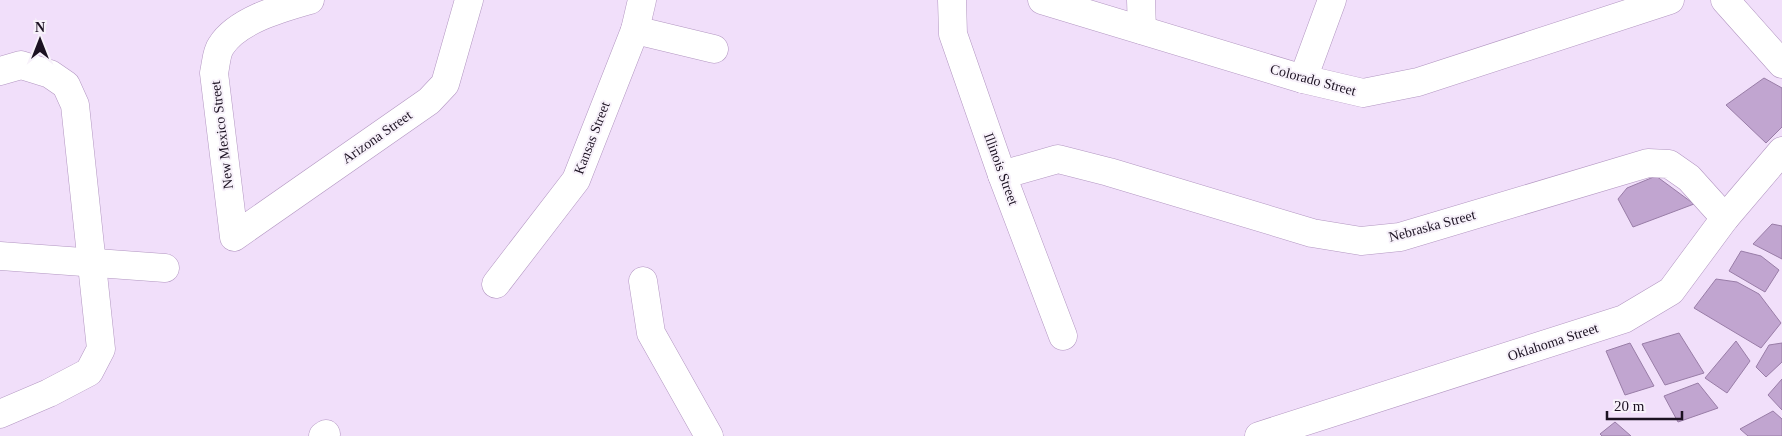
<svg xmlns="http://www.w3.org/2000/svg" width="1782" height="436" font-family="Georgia,serif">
  <rect width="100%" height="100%" fill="#f1dffa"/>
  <g fill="#c1a5d0" stroke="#997da7">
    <path d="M1764,78L1782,88V127L1766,143L1726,105Z"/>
    <path d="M1656,176L1694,204L1633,227L1618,199L1627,188Z"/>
    <path d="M1772,224L1782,226V259L1753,244Z"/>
    <path d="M1741,251L1761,256L1779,270L1765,292L1729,271Z"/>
    <path d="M1716,279L1737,282L1759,294L1781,323L1761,348L1694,308Z"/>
    <path d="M1679,333L1704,373L1665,385L1642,344Z"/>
    <path d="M1736,341L1750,361L1727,393L1705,378Z"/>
    <path d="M1630,343L1654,386L1625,395L1606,351Z"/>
    <path d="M1782,343V362L1766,377L1756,367L1769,345Z"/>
    <path d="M1782,379V410L1768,395Z"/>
    <path d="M1698,383L1718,408L1678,422L1664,396Z"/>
    <path d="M1773,411L1782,419V436H1748L1740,429Z"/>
    <path d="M1615,422L1631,436H1602L1600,434Z"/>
  </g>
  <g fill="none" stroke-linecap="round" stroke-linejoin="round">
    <defs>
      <g id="minor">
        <path d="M310,0C282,8 237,20 221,46C216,53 216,65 214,73L234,237L429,101L445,84L469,0"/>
        <path d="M952,0L953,34L1002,175L1063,336"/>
        <path d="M1042,0L1303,79L1363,93L1418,82L1670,0"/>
        <path d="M1141,0L1142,30"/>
        <path d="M1725,0L1782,64"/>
        <path d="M635,30L714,49"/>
        <path d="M0,71L21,65L50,74L66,85L75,105L101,349L89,372L49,393L0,414"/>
        <path d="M1303,79L1332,0"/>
        <path d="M1002,175L1058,159L1109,172L1312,233L1361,241L1400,237L1648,163L1669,164L1689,178L1725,218"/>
        <path d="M0,256L165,268"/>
        <path d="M643,281L651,333L709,436"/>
        <path d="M496,284L576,180L635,30L642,0"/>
        <path d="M323,436L326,434"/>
        <path d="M1259,436L1624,319L1671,291L1725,218L1782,151"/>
      </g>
    </defs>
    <use href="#minor" stroke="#b296c1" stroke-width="29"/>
    <use href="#minor" stroke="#fff" stroke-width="28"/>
  </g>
  <g text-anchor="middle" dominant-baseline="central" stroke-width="4" stroke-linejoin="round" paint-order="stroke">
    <g font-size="14" fill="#1c1222" stroke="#f7f1fa">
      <text transform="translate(1313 80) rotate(15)">Colorado Street</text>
      <text transform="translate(222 135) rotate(-97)">New Mexico Street</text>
      <text transform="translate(377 137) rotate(-35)">Arizona Street</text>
      <text transform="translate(592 138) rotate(-69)">Kansas Street</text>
      <text transform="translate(1001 169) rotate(70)">Illinois Street</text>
      <text transform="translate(1432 226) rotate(-15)">Nebraska Street</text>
      <text transform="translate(1553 342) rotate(-18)">Oklahoma Street</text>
    </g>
  </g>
  <g transform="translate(40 40)" stroke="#f7f1fa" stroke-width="4" paint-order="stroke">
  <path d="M0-4L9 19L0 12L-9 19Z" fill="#1c1222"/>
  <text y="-8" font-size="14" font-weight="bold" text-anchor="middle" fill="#1c1222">N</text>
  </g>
  <path d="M1607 411v8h75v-8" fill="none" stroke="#1c1222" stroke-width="2.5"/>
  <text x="1614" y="411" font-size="15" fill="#1c1222" stroke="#f7f1fa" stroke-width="4" paint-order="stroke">20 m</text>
</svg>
